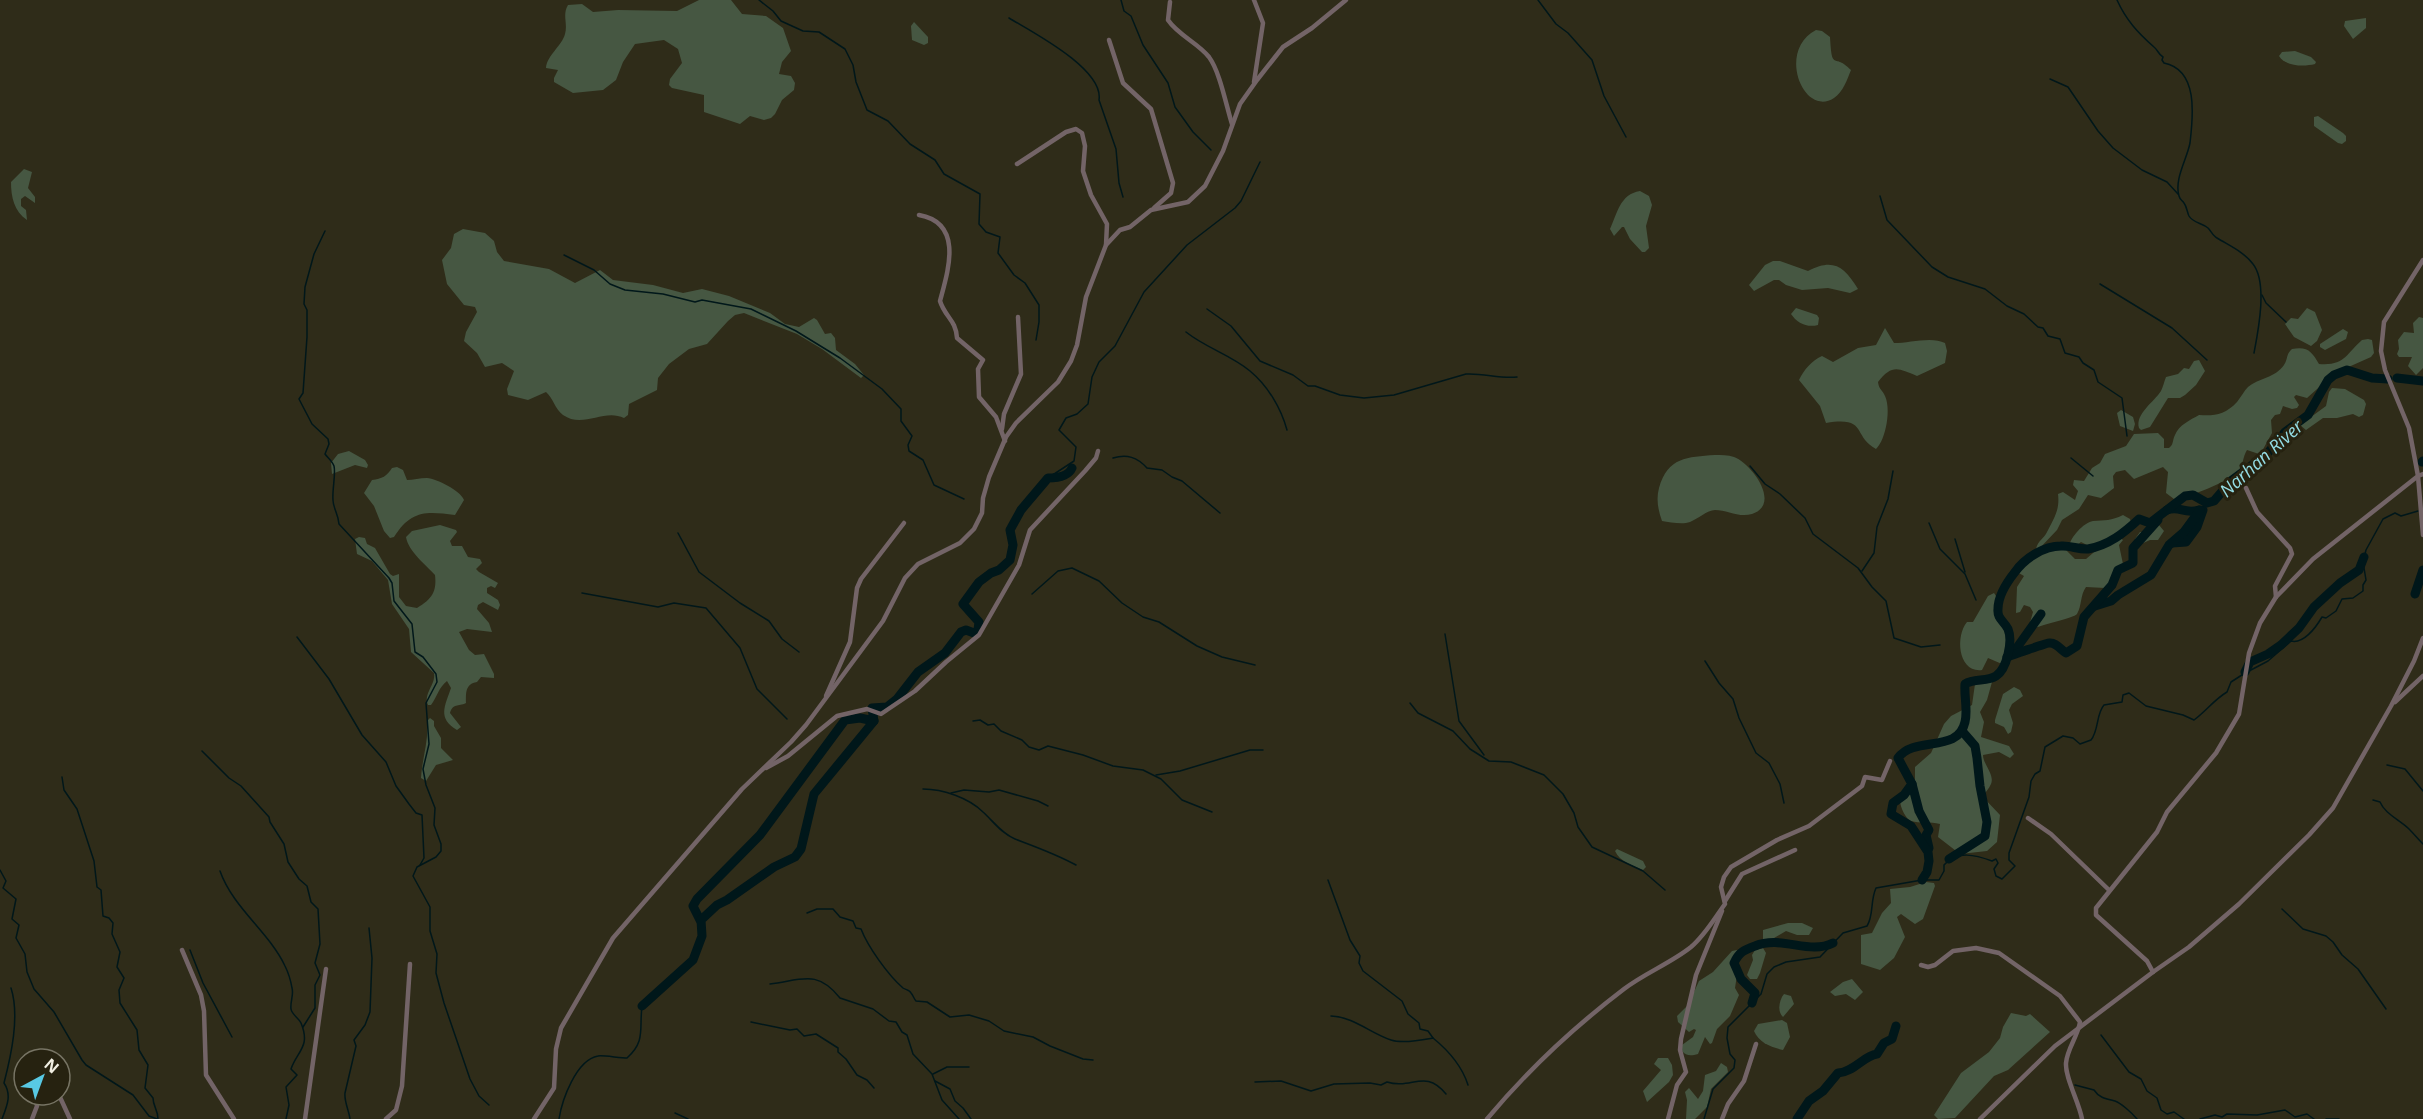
<svg xmlns="http://www.w3.org/2000/svg" width="2423" height="1119" font-family="'Open Sans',sans-serif">
  <rect width="100%" height="100%" fill="#2f2c19"/>
  <g fill="#465742">
    <path d="M699,0H731L742,14L766,16L783,28L791,51L782,62L779,74L791,76L795,83L794,90L782,100L775,114L771,118L764,120L750,116L740,124L704,112V95L672,88L669,85L670,79L682,63L678,49L664,40L635,44L623,62L616,80L603,90L573,93L554,82V78L558,70L546,68C547,55 562,46 565,34C568,23 562,15 568,5L582,4L593,12L618,10L677,11Z"/>
    <path d="M2366,18V28L2353,39L2344,26L2345,21Z"/>
    <path d="M914,22L928,37V43L924,45L912,40L911,26Z"/>
    <path d="M1816,30L1822,31L1830,37C1832,73 1834,52 1851,70C1847,80 1843,92 1834,98C1804,118 1776,51 1816,30Z"/>
    <path d="M2295,51L2311,57L2316,62L2315,64C2303,67 2285,66 2279,56L2282,52Z"/>
    <path d="M2318,116L2343,133L2346,136V141L2342,144L2338,143L2314,126V117Z"/>
    <path d="M24,169L32,172L28,188L35,197V203L25,196L21,199V206L26,210L27,220C14,211 11,197 11,182Z"/>
    <path d="M1640,191L1649,196L1652,205L1646,226L1649,248L1645,252H1642L1630,239L1624,227H1622L1614,236L1610,229C1617,214 1620,194 1640,191Z"/>
    <path d="M463,229L485,233L494,241L497,252L504,261L549,269L575,283L600,270L613,280L653,285L683,293L702,289L729,296L770,313L785,324L799,327L814,318L817,320L825,334L831,333L835,338L836,350L855,364L864,375L861,378L822,349L797,334L744,313L735,315L728,321L707,344L689,349L669,364L658,378L657,390L629,404L628,415L624,418C604,408 583,429 563,415C555,409 553,398 546,392L528,400L508,395L507,389L514,371L502,363L485,367L477,353L464,341L466,332L477,312L475,307L464,305L447,284L442,260L451,248L454,234Z"/>
    <path d="M1773,261H1780L1808,271C1833,258 1844,266 1858,289L1850,293L1828,288L1802,290L1786,285L1779,280H1774L1754,291L1749,285L1765,265Z"/>
    <path d="M1796,308L1817,315L1819,318L1818,325C1807,328 1797,323 1791,314Z"/>
    <path d="M2307,308L2315,312L2322,330L2317,341L2311,346L2294,337L2285,324L2291,318L2298,319Z"/>
    <path d="M2419,317L2423,318V368L2416,375L2408,366L2412,357H2399L2397,354L2399,349L2398,340L2404,332L2414,333L2413,323Z"/>
    <path d="M1885,328L1894,343C1909,343 1932,336 1945,343L1947,351L1945,363L1917,376C1898,368 1892,364 1878,382C1879,389 1881,389 1884,394C1892,407 1886,440 1876,449C1852,436 1868,416 1826,423L1820,406L1799,380C1804,370 1811,361 1822,356L1833,362L1858,348L1876,345Z"/>
    <path d="M2343,329L2348,332L2346,339L2325,350L2320,347V344Z"/>
    <path d="M2368,339L2372,340L2374,353L2371,357L2335,373L2307,398L2296,395L2294,397L2299,405L2297,408L2292,409L2283,406L2280,414L2275,415L2271,420L2272,433L2261,453L2259,454L2247,450C2243,456 2243,466 2238,471C2224,484 2192,496 2174,499L2166,493L2168,472L2163,467L2134,479L2125,470L2116,472L2113,476L2114,488L2101,498L2088,495L2079,509L2062,520L2057,530L2038,550L2036,549C2038,540 2044,539 2047,532C2054,518 2060,510 2058,494L2063,492L2075,500L2078,491L2073,485L2074,480L2084,481L2092,468L2100,463L2105,454L2126,446L2134,434L2158,433L2164,439V448H2169C2174,444 2172,441 2175,435C2179,425 2190,420 2199,415C2214,416 2225,415 2237,402C2241,397 2244,391 2248,387C2259,378 2275,378 2284,365C2288,359 2286,354 2292,349C2308,346 2312,352 2319,364C2345,366 2346,354 2362,340Z"/>
    <path d="M2199,360L2205,371L2196,385L2185,395L2180,398H2168L2150,427L2141,430L2139,428C2135,414 2154,402 2161,391C2163,387 2164,382 2166,377L2178,374L2184,368L2189,369L2194,361Z"/>
    <path d="M2332,388L2345,389L2364,400L2366,404L2363,415L2359,417L2353,414L2337,418H2323L2306,430L2300,425L2326,406L2329,392Z"/>
    <path d="M2121,410L2133,417L2135,424L2133,431L2120,426L2117,413Z"/>
    <path d="M349,451L365,460L368,465L367,468L355,465L332,474L331,463L338,454Z"/>
    <path d="M1715,455C1721,455 1728,455 1734,457C1751,463 1782,504 1752,514C1739,518 1727,510 1715,510C1707,510 1698,519 1690,522C1682,525 1670,522 1662,521C1658,510 1656,499 1659,488C1668,457 1687,457 1715,455Z"/>
    <path d="M397,467L403,470L407,480C413,480 420,478 427,478C437,479 460,490 464,500L455,515C426,511 411,510 394,537L390,538L384,531L374,506L364,493L372,480C382,479 387,476 392,468Z"/>
    <path d="M2123,515L2130,519L2132,526L2114,538L2089,546L2081,542L2075,547L2069,546C2071,537 2083,523 2093,521C2105,520 2111,521 2123,515Z"/>
    <path d="M440,525L456,530L457,532L450,541L452,546H462L468,557L480,559L482,563L476,569L479,572L498,583L495,588L491,586L487,588V593L498,600L500,605L498,610L483,602L478,605L477,609L489,623L492,632L467,629L459,632L469,650L475,655L484,654L494,674V678L481,677L477,682C465,684 466,693 466,703C458,707 453,703 450,713L461,727L457,730C437,718 445,706 451,688L447,681C439,687 437,697 431,705H428C423,693 436,685 434,673L411,652L409,629L392,604L388,580L372,561L357,554L355,539L359,537L365,538L367,544L375,548L390,574L393,576L399,574V597L406,606L417,608C432,599 437,592 435,575C426,565 408,551 406,537L412,531Z"/>
    <path d="M2159,525L2164,531L2158,540H2150L2141,544L2135,539L2140,532H2147Z"/>
    <path d="M2120,538L2123,540L2119,545L2123,564L2117,575L2105,588L2086,587C2080,595 2082,606 2077,614C2074,618 2040,625 2033,629L2029,626L2033,612L2030,607L2024,605L2020,612L2016,613L2017,587L2024,576L2017,572C2027,556 2046,549 2065,549L2075,559H2086L2100,547Z"/>
    <path d="M1994,593L1998,599L1995,617L2007,633L2005,659L2002,664L1988,658L1982,670C1958,673 1955,636 1967,622H1973L1988,596Z"/>
    <path d="M1988,677L1992,682L1987,700L1980,712L1984,722L1981,737L2009,746L2014,754L2010,758L1999,752L1983,755C1983,764 1995,775 1991,784C1989,789 1985,792 1983,797L2000,815L1997,842L1987,851L1960,854L1938,837L1940,824C1930,821 1920,824 1911,821C1905,819 1896,800 1902,794C1906,790 1911,790 1915,787V767L1931,753L1944,724L1951,716L1972,705L1975,684Z"/>
    <path d="M2014,687L2020,690L2023,696L2012,704L2009,710L2013,723L2011,732L2008,734L2004,727L1995,723V720L2003,694Z"/>
    <path d="M430,718L434,721V726L441,738V748L453,760L436,765L426,781L421,778C422,759 429,741 427,721Z"/>
    <path d="M1617,849L1643,861L1646,867L1643,870C1632,865 1620,862 1615,851Z"/>
    <path d="M1926,882L1934,883L1935,886L1923,919L1915,924L1901,914L1897,917L1905,937L1894,958L1880,970L1861,964V935L1872,933L1882,913L1891,903L1890,889L1910,887Z"/>
    <path d="M1788,923H1802L1813,928L1809,935H1797L1786,931L1769,941L1763,939V930Z"/>
    <path d="M1763,948L1766,953L1760,973L1757,979H1750L1747,975L1753,960L1752,955L1755,950Z"/>
    <path d="M1737,950L1740,955L1735,988L1739,995L1730,1016L1717,1029L1712,1043L1710,1044L1705,1037L1698,1054C1691,1056 1686,1056 1682,1051V1045L1693,1037L1696,1030L1694,1029L1689,1032L1678,1022L1677,1016L1688,1005L1699,981L1713,972L1732,951Z"/>
    <path d="M1852,979L1863,992L1855,1000L1846,994L1835,996L1830,992L1843,982Z"/>
    <path d="M1784,994L1791,996L1794,1004L1783,1017C1777,1012 1779,1000 1784,994Z"/>
    <path d="M2011,1013L2026,1016L2030,1014L2050,1032L2008,1070L1994,1076L1955,1118L1938,1119L1934,1115L1961,1073L1989,1052L2000,1038L2003,1027Z"/>
    <path d="M1782,1020L1787,1023L1790,1037L1783,1050C1771,1047 1759,1043 1754,1031L1758,1024Z"/>
    <path d="M1658,1058H1668L1672,1065L1673,1075L1669,1082L1647,1102L1643,1091L1661,1070L1654,1064Z"/>
    <path d="M1721,1063L1727,1067L1728,1072L1711,1089L1707,1107L1695,1119H1686L1687,1100L1685,1092L1689,1088L1698,1099L1703,1091L1705,1075L1716,1071Z"/>
  </g>
  <g fill="none" stroke-linecap="round" stroke-linejoin="round">
    <g stroke="#00171a" stroke-width="1.5">
      <path d="M759,0L773,11L781,21L803,31L819,32L845,49L853,65L856,82L867,110L888,121L910,144L935,160L944,174L980,194L979,224L986,232L1000,237L998,253L1014,275L1025,283L1039,305V322L1036,340"/>
      <path d="M1121,0L1124,11L1131,16L1143,45L1168,83L1175,107L1193,132L1211,150"/>
      <path d="M1538,0L1556,24L1568,33L1592,60L1604,96L1626,137"/>
      <path d="M2117,0C2126,20 2138,33 2154,47C2158,50 2158,54 2163,57L2162,60L2164,63C2199,70 2193,117 2190,143C2187,159 2174,179 2179,196C2180,200 2182,200 2184,203C2187,207 2187,212 2189,216C2193,223 2202,223 2208,228C2211,231 2213,236 2217,238C2230,246 2244,252 2253,264C2268,283 2258,332 2254,353"/>
      <path d="M1009,18C1032,32 1104,69 1099,100L1116,149L1119,183L1123,197"/>
      <path d="M2050,79L2068,87L2098,131L2113,148L2142,170L2167,182L2178,194"/>
      <path d="M1880,196L1887,220L1932,267L1948,277L1985,289L2007,306L2024,314L2038,327L2043,328L2048,336L2060,339L2065,353L2079,357L2083,363L2094,370L2098,382L2122,398L2127,436"/>
      <path d="M325,231L314,254L305,287L304,304L307,310V337L303,393L299,399L312,424L328,439L329,444L325,454C328,458 332,461 334,466C336,474 332,490 333,500C333,508 338,513 339,524L389,578L392,583L394,601L412,624L415,652L423,657L436,674L437,682L426,703L429,744L423,769L426,785L435,808L434,825L441,844V851L436,857L417,867L413,876L430,907V931L437,954L436,973L444,1003L470,1079L479,1096L489,1105"/>
      <path d="M564,255L594,270L610,284L625,290L663,294L695,302L702,300L751,309L796,331L840,358L882,389L901,409V421L912,436L908,445L909,451L923,460L934,485L964,499"/>
      <path d="M2100,284L2172,328L2207,360"/>
      <path d="M2262,295L2266,303L2286,322"/>
      <path d="M1207,309L1231,326L1260,361L1293,375L1308,386H1315L1340,395L1364,398L1394,395L1466,374C1484,373 1500,379 1517,377"/>
      <path d="M1186,332C1206,348 1231,355 1250,371C1268,386 1281,408 1287,430"/>
      <path d="M1113,458C1127,454 1137,457 1147,468L1162,470L1172,477L1182,481L1220,513"/>
      <path d="M2071,458L2093,476"/>
      <path d="M1750,466L1765,484L1780,494L1805,518L1813,534L1858,568L1872,587L1886,601L1894,638L1921,647L1940,645"/>
      <path d="M1048,478L1074,461L1076,447L1059,430L1066,418L1077,414L1088,404L1092,377L1099,362L1115,346L1144,292L1187,245L1235,208L1241,201L1260,162"/>
      <path d="M1929,523L1940,549L1965,574L1976,600"/>
      <path d="M678,533L699,572L740,603L769,621L782,639L799,652"/>
      <path d="M1955,539L1965,572"/>
      <path d="M1862,571L1874,553L1877,527L1888,499L1893,471"/>
      <path d="M582,593L658,607L674,603L706,608L740,648L757,689L787,719"/>
      <path d="M1032,594L1058,571L1072,568L1099,581L1122,603L1143,617L1159,622L1197,646L1222,657L1255,665"/>
      <path d="M1445,634L1459,721L1484,755"/>
      <path d="M297,637L329,679L362,735L386,762L396,786L409,804L416,813L422,815L424,858L420,865"/>
      <path d="M1705,661L1719,683L1733,699L1739,718L1756,753L1769,763L1780,784L1784,803"/>
      <path d="M2249,671L2268,661L2291,641C2303,644 2315,629 2322,617L2326,618L2336,611L2342,599L2353,598L2363,591V585L2366,580L2363,562L2366,550L2383,519L2395,513L2401,516L2418,511"/>
      <path d="M1410,703L1418,713L1453,731L1470,749L1489,761L1511,762L1544,775L1563,794L1574,813L1578,827L1592,847L1643,871L1665,890"/>
      <path d="M973,721L980,720L988,725L994,724L1001,731L1022,740L1029,747L1039,750L1048,746L1083,755L1113,766L1143,770L1161,779L1182,800L1212,812"/>
      <path d="M202,751L229,778L241,786L269,817L270,822L284,844L288,862L299,879L307,886L311,902L318,909L320,944L315,963L320,975L315,985V1008L303,1027"/>
      <path d="M2387,765L2405,769L2423,791"/>
      <path d="M1156,775L1180,771L1250,750H1263"/>
      <path d="M62,777L64,790L77,809L94,861L97,887L101,890L103,916L109,918L113,923L112,934L120,952L117,967L124,978L119,990L120,1003L137,1030L139,1050L148,1065L145,1088L153,1098C153,1106 158,1110 158,1119"/>
      <path d="M923,789C943,789 969,798 983,812C993,821 1002,834 1015,839C1036,847 1056,854 1076,865"/>
      <path d="M951,793L964,790L989,792L999,790L1038,801L1048,806"/>
      <path d="M2373,800L2380,802C2385,814 2400,820 2409,829C2414,834 2418,839 2423,844"/>
      <path d="M0,870L6,881L3,888L16,899L12,919L19,925L16,938L25,954L27,972L34,989L54,1012L82,1060L86,1065L133,1095L149,1116L157,1119"/>
      <path d="M220,871C233,908 269,932 285,966C288,972 291,982 292,988C294,995 290,1002 291,1009C292,1015 299,1018 301,1023C311,1047 297,1051 291,1069L297,1075L286,1087L289,1105L286,1119"/>
      <path d="M1328,880L1350,940L1360,956L1359,963L1363,971L1402,1001L1408,1014L1419,1023L1420,1029L1428,1031L1433,1038"/>
      <path d="M2282,909L2303,929L2326,936L2333,942L2342,955L2358,969L2386,1009"/>
      <path d="M807,913L817,909H833L840,917L853,921L856,928L861,929C868,947 888,975 903,988C906,990 910,990 911,993C913,995 914,999 916,1001L927,1002L950,1017L969,1015L989,1021L1004,1031L1033,1037L1050,1046L1083,1059L1093,1060"/>
      <path d="M190,950L203,983L232,1037"/>
      <path d="M770,984C802,980 817,969 840,998L873,1009L889,1021L896,1022L902,1032L907,1035L913,1054L932,1074L942,1100L959,1119"/>
      <path d="M1331,1016C1354,1017 1370,1033 1391,1040C1403,1044 1422,1040 1433,1038C1449,1051 1462,1066 1468,1085"/>
      <path d="M751,1022L790,1030L797,1029L804,1036L816,1034L838,1048V1052L846,1059L857,1075L867,1080L874,1088"/>
      <path d="M2101,1035L2129,1072L2141,1079L2147,1091L2157,1098L2161,1110L2167,1114L2174,1112L2184,1119"/>
      <path d="M933,1074L947,1067H969"/>
      <path d="M935,1081L950,1089L955,1101L963,1108L971,1119"/>
      <path d="M1255,1082L1281,1081L1311,1091L1334,1084L1370,1083L1381,1085L1387,1082C1412,1090 1425,1068 1446,1094"/>
      <path d="M2075,1085L2094,1090C2099,1098 2107,1099 2115,1101C2121,1103 2132,1113 2137,1119"/>
      <path d="M675,1113L688,1119"/>
      <path d="M2,1119C7,1106 12,1095 4,1083C11,1056 20,1016 11,988"/>
      <path d="M350,1119C349,1111 344,1101 345,1093L356,1046L354,1040L365,1025L370,1012L372,958L369,928"/>
      <path d="M559,1119C562,1100 576,1060 598,1056C602,1055 620,1058 627,1058C646,1041 639,1029 642,1006"/>
      <path d="M1704,1119L1713,1089L1734,1068L1735,1060L1730,1054L1727,1038L1728,1027L1761,994L1767,974L1774,967L1786,962L1820,957L1843,933L1867,926C1874,915 1870,901 1876,888L1922,880H1939L1944,871V865C1957,850 1976,855 1992,861L1996,859L1998,863L1994,869L1996,876L2002,879L2015,866L2009,860V853L2029,797L2031,781L2035,774L2040,771L2045,747L2063,736L2073,738L2080,744L2091,740C2099,730 2096,714 2104,705L2122,702L2123,695L2129,693L2146,706L2183,715L2194,720C2206,711 2215,699 2227,692L2231,682L2245,673"/>
      <path d="M2200,1119L2215,1115L2222,1117L2227,1114L2257,1115L2285,1110L2295,1117L2307,1114L2314,1119"/>
      <path d="M2326,1119H2339"/>
    </g>
    <g stroke="#00171a" stroke-width="9">
      <path d="M2397,378L2423,381"/>
      <path d="M2422,462L2423,461"/>
      <path d="M2167,510C2180,505 2184,515 2199,510"/>
      <path d="M2172,543L2186,542L2197,527L2203,510"/>
      <path d="M2415,594L2423,570"/>
      <path d="M2095,606L2111,601L2118,595L2151,575L2169,545L2184,532L2200,510"/>
      <path d="M2013,653L2041,614"/>
      <path d="M2007,657C2009,656 2047,643 2049,643C2056,642 2061,650 2066,653L2077,646L2084,617L2112,585L2118,570L2133,563V548L2158,520"/>
      <path d="M2245,672L2250,662L2268,654L2281,645L2299,628L2314,607L2340,583L2359,570L2364,557"/>
      <path d="M1912,784L1919,811L1929,830L1926,835L1929,848"/>
      <path d="M1949,859L1985,836L1987,822L1980,786L1977,758L1975,746L1962,731"/>
      <path d="M1922,880L1927,872L1929,861L1928,852L1911,826L1891,814L1893,803L1904,795L1912,784L1898,758C1915,735 1958,754 1965,722C1968,710 1964,697 1965,684C1974,678 1987,682 1996,676C2007,669 2013,641 2008,629C2004,621 1997,619 1998,609C1998,596 2007,582 2015,572C2025,558 2044,546 2061,546C2070,545 2079,550 2088,549C2109,545 2124,533 2139,519L2150,523L2185,496L2193,495L2207,503L2214,501L2232,480L2267,454L2285,432L2308,415L2328,380L2334,375L2347,370L2372,378L2388,379"/>
      <path d="M700,920L693,906L697,899L760,835L845,720L860,718L874,721L872,708L887,707L897,699L918,672L945,653L961,632L966,630L974,633L978,630L979,622L963,604L979,582L991,573L999,570L1010,560L1013,545L1010,530L1021,510L1048,478C1057,478 1068,477 1072,468"/>
      <path d="M1752,1003L1755,993L1741,979L1734,963C1739,952 1744,950 1755,946C1782,935 1809,955 1833,943"/>
      <path d="M642,1006L693,960L702,936L701,920L717,905L727,900L774,867L795,857L801,849L814,794L874,721"/>
      <path d="M1797,1119L1809,1101L1823,1091L1838,1073C1854,1072 1863,1056 1877,1054L1884,1043L1892,1039L1896,1026"/>
    </g>
    <g stroke="#736467" stroke-width="4.5">
      <path d="M1170,2L1168,20C1178,35 1198,43 1209,57C1220,72 1226,105 1232,124"/>
      <path d="M1109,40L1123,83L1151,109L1173,183L1171,193L1154,208"/>
      <path d="M1254,82L1263,23L1254,0"/>
      <path d="M1017,164L1066,132L1076,129L1082,133L1085,146L1083,171L1091,195L1107,224L1106,245"/>
      <path d="M919,215C964,223 948,271 940,301C945,317 956,320 957,338L983,360L978,369L979,397L996,417L1005,441"/>
      <path d="M1002,429L1004,414L1021,374L1018,317"/>
      <path d="M2423,474L2418,476L2423,535"/>
      <path d="M2246,488L2257,512L2290,548L2292,554L2275,586L2276,597"/>
      <path d="M826,696L850,642L857,588L861,579L904,523"/>
      <path d="M2395,702L2423,676"/>
      <path d="M766,768L788,756L837,716L867,709L881,714L915,691L946,662L979,635L1019,565L1030,530L1085,471L1096,458L1098,451"/>
      <path d="M2028,818L2051,834L2109,890"/>
      <path d="M1725,901L1742,874L1795,850"/>
      <path d="M182,950L201,995L204,1011L206,1075L234,1119"/>
      <path d="M1921,965L1928,967L1935,965L1953,951L1976,948L1999,953L2060,996L2080,1022C2078,1036 2067,1049 2066,1063C2065,1078 2079,1102 2082,1119"/>
      <path d="M2153,972L2189,947L2239,904L2309,835L2333,808L2391,706L2414,661L2423,638"/>
      <path d="M59,1095L70,1119"/>
      <path d="M32,1119L37,1106L35,1095"/>
      <path d="M305,1119L326,969"/>
      <path d="M386,1119L396,1110L402,1086L410,964"/>
      <path d="M534,1119L554,1088L556,1049L561,1028L613,938L742,789L791,742L806,725L883,621L905,578L918,564L960,543L974,529L982,513L983,498L989,477L1006,437L1016,423L1058,382L1071,361L1077,345L1086,297L1106,245L1120,230L1130,227L1151,210L1188,202L1205,186L1223,151L1240,104L1257,80L1283,47L1312,28L1346,0"/>
      <path d="M1487,1119C1527,1071 1574,1027 1624,989C1645,973 1671,963 1691,947C1705,935 1714,919 1725,904L1721,887L1724,877L1731,867L1777,840L1809,826L1862,786L1865,777L1882,780L1890,761"/>
      <path d="M1668,1119L1677,1085L1686,1072L1680,1050L1681,1039L1696,975L1722,911"/>
      <path d="M1722,1119L1728,1104L1744,1081L1756,1044"/>
      <path d="M1980,1119L2055,1046L2153,972L2147,961L2096,915V908L2157,832L2167,812L2216,753L2239,714L2249,653L2260,623L2276,597L2313,559L2418,476L2409,428L2385,370L2381,351L2384,322L2423,260"/>
    </g>
  </g>
  <g text-anchor="middle" dominant-baseline="central" stroke-width="6" stroke-linejoin="round" paint-order="stroke">
    <g font-size="18" font-style="italic" fill="#93dbe3" stroke="#262210">
      <text transform="translate(2261 458) rotate(-42)">Narhan River</text>
    </g>
  </g>
  <g transform="translate(42 1077) rotate(41)"><circle r="28" fill="#262210" stroke="#777464" stroke-width="1.5"/>
  <path d="M0-4.5L10 22L0 15L-10 22Z" fill="#58c9e4"/>
  <text y="-9" font-size="16" font-weight="bold" text-anchor="middle" fill="#f0eee2">N</text>
  </g>
</svg>
